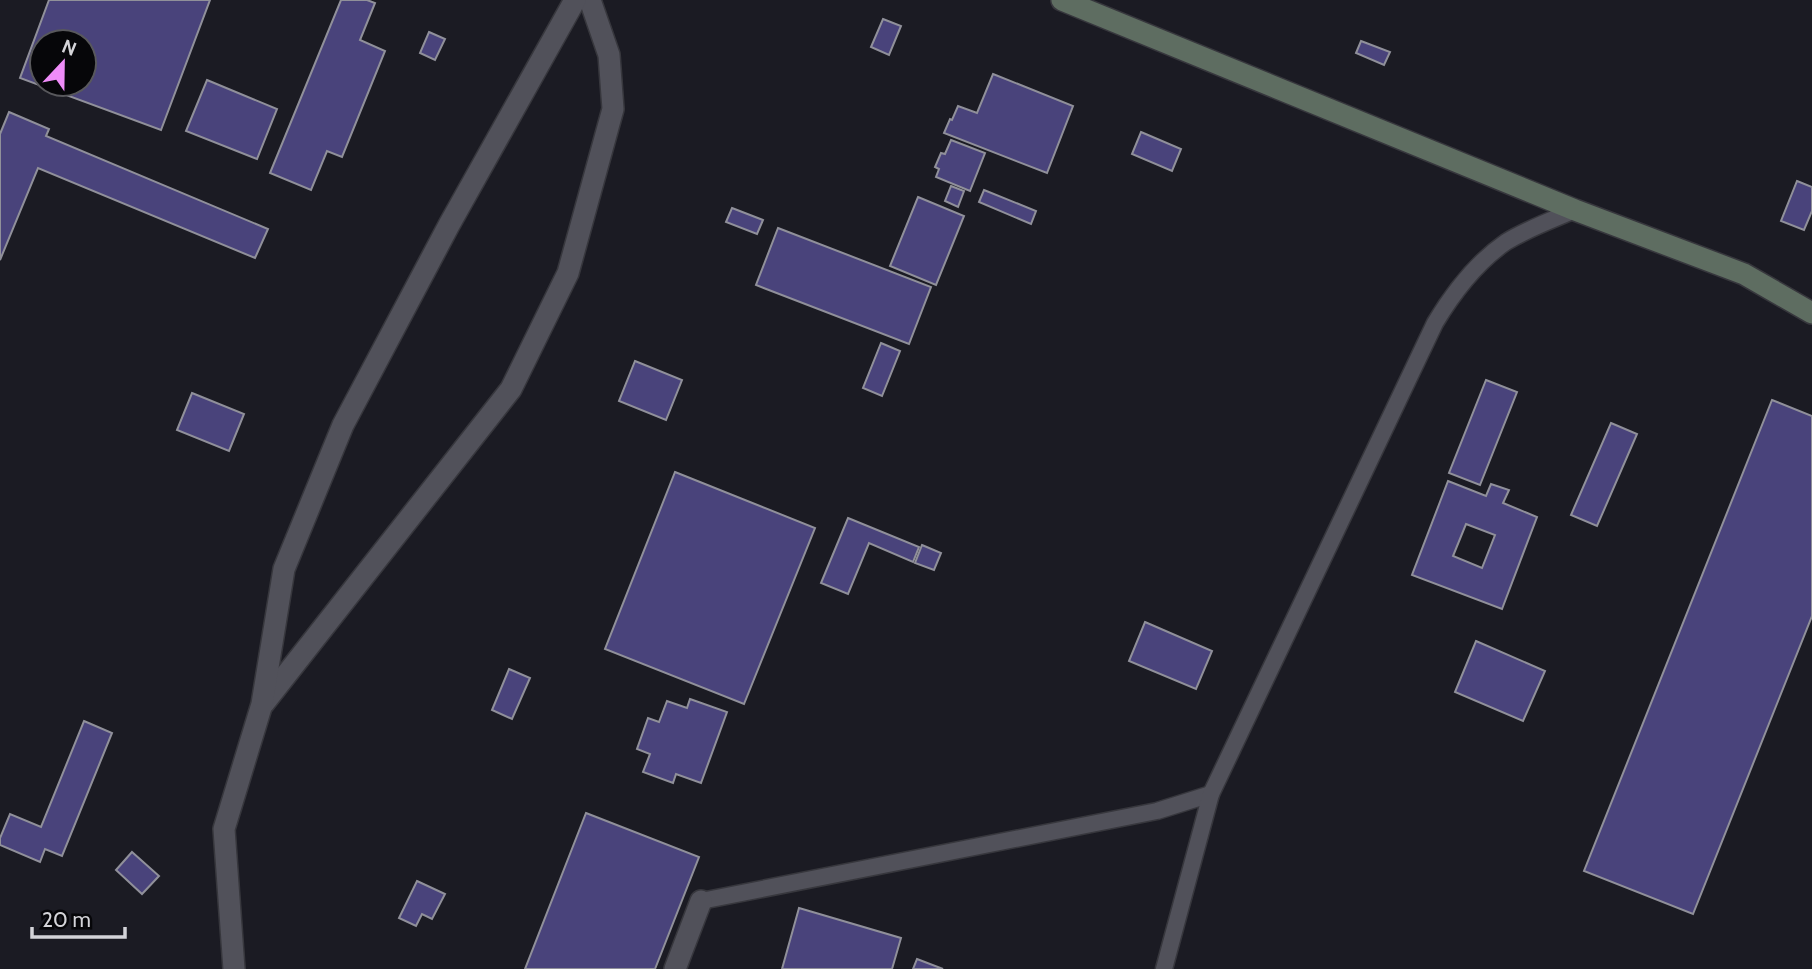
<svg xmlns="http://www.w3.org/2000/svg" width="1812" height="969" font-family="Cabin,sans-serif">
  <rect width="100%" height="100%" fill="#1b1b23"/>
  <g fill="#49437b" stroke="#90909a" stroke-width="2" fill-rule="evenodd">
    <path d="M49,0H210L161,130L20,78ZM42,42H84V84H42Z"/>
    <path d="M341,0H367L375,3L360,40L385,51L342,157L327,151L311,190L270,173Z"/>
    <path d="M883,19L901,26L889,55L871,47Z"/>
    <path d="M429,32L445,39L435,60L420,53Z"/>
    <path d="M1361,41L1390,52L1384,65L1356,53Z"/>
    <path d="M993,74L1073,106L1047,173L944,133L950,119L952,120L958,106L977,113Z"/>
    <path d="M207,80L277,109L257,159L186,131Z"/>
    <path d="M9,112L49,129L46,136L268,229L255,258L38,168L0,260V134Z"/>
    <path d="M1141,132L1181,149L1172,171L1132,154Z"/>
    <path d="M951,140L985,153L970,191L936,177L939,169L935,167L941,153L945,154Z"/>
    <path d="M1797,181L1812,187V211L1804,230L1781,221Z"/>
    <path d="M951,186L964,191L958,207L945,201Z"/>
    <path d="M984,190L1036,211L1031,224L979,202Z"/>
    <path d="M918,197L964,216L936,285L890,266Z"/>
    <path d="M732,208L763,220L757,234L726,222Z"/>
    <path d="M778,228L931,287L909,344L756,285Z"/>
    <path d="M881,343L900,351L882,396L863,388Z"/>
    <path d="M635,361L682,380L666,420L619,401Z"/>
    <path d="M1486,380L1517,392L1480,485L1449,473Z"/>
    <path d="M192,393L244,414L229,451L177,430Z"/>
    <path d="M1772,400L1812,416V616L1693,914L1584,871Z"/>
    <path d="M1611,423L1637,434L1597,526L1571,515Z"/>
    <path d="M675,472L815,528L744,704L605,649Z"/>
    <path d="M1448,481L1486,496L1491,484L1509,490L1503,503L1537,517L1502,609L1412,575ZM1466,524L1495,535L1482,568L1453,556Z"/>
    <path d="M848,518L919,547L913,562L869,543L848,594L821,583Z"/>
    <path d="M922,545L941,553L934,570L915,563Z"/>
    <path d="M1145,622L1212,651L1196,689L1129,661Z"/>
    <path d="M1476,641L1545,671L1523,721L1455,692Z"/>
    <path d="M509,669L530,678L512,719L492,710Z"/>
    <path d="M690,699L727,712L701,783L676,774L673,783L643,772L650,754L637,749L648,718L659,722L667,701L687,708Z"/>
    <path d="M84,721L112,733L62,856L45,849L40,862L0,845V838L10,814L41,827Z"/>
    <path d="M586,813L699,857L655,969H525Z"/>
    <path d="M132,852L159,876L142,894L116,870Z"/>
    <path d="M417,881L445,894L432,919L422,914L416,926L399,918Z"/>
    <path d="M799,908L901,938L892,969H782Z"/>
    <path d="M917,959L943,969H913Z"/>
  </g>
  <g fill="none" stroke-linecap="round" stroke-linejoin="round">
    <defs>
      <g id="lane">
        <path d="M701,901L1157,811L1211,794"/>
        <path d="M1164,969L1211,794L1435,323C1453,293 1477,262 1506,242C1527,229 1552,220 1575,210"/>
      </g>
      <g id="street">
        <path d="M264,703L511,389L568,273L613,109L609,55L590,0"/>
        <path d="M234,969L224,829L262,704L284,569L343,425L449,225L575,0"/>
        <path d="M675,969L701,901"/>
      </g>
      <path id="secondary" d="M1062,0L1575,210L1744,274L1812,313"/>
    </defs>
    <use href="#lane" stroke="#37373d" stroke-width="19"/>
    <use href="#street" stroke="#37373d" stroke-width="24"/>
    <use href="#secondary" stroke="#37373d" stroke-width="24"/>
    <use href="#lane" stroke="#51515a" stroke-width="16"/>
    <use href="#street" stroke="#51515a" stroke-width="21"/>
    <use href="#secondary" stroke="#5e6d61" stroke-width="21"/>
  </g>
  <g transform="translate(63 63) rotate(22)"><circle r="33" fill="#060609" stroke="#58585c" stroke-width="2"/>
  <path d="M0-5L12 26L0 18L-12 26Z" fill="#ee8cf8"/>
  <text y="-10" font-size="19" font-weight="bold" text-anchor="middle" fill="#d4d4d9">N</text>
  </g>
  <path d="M32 927v10h93v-10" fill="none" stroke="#d4d4d9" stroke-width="3.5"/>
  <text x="42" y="927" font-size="21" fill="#d4d4d9" stroke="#060609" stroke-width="5" paint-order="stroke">20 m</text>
</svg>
